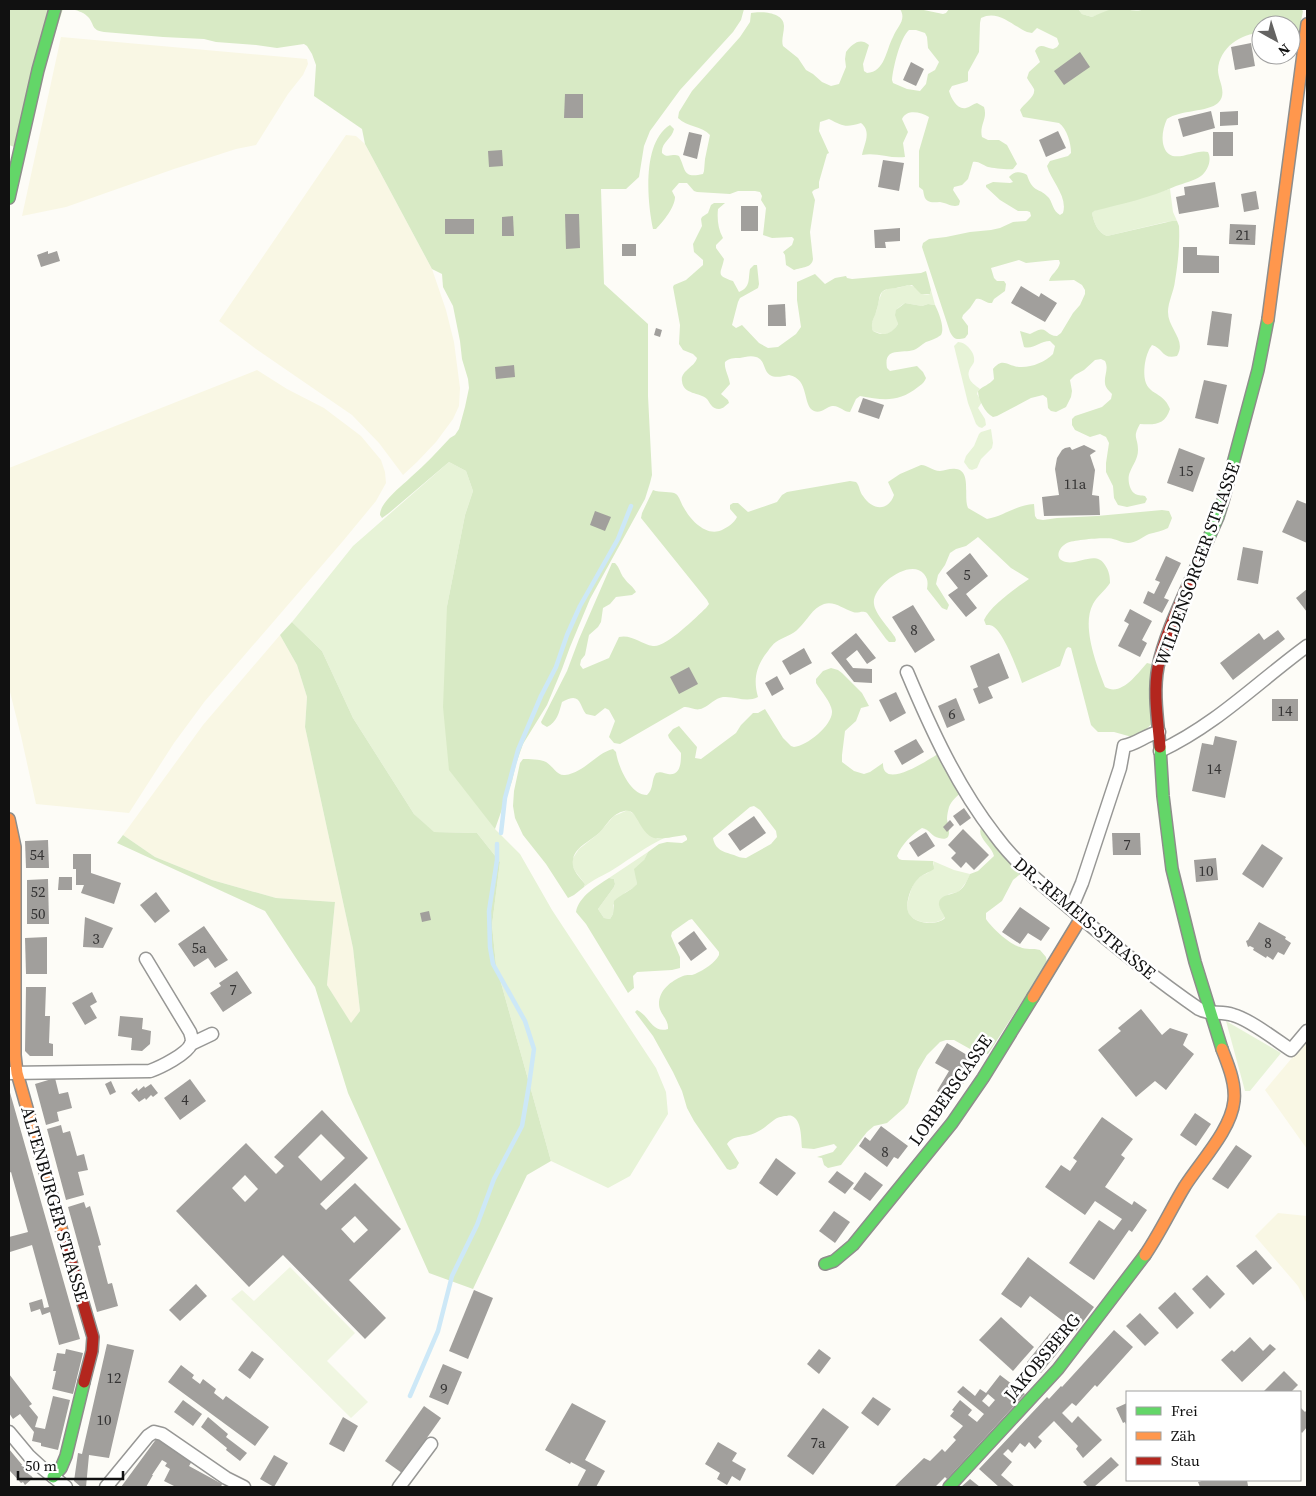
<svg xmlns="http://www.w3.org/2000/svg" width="1316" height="1496" font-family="'Source Serif 4',serif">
  <rect width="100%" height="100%" fill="#fdfcf7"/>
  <g fill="#f9f7e4">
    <path d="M61,37L307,59L308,64L303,75L288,94L256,145L236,149L174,169L66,207L22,216Z"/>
    <path d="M346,135L356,136L365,144L432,269L446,310L454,342L460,388L459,406L453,419L436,442L417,462L403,475L379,443L352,415L256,349L219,321Z"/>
    <path d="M257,370L287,389L324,408L361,436L381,460L385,472L386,483L376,501L343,541L205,701L174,743L129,813L36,804L21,736L9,688V468Z"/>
    <path d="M280,635L297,665L307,697L305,727L353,948L360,1011L351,1024L327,985L335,902L276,898L212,880L155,857L123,835L203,725Z"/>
    <path d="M1307,1040V1149L1265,1090Z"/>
    <path d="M1278,1213L1307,1216V1304L1298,1286L1255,1236Z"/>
  </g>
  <g fill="#e7f3d7">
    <path d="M1078,9H1114L1092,17L1082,14Z"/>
    <path d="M1170,189L1173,212L1177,221L1166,222L1107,236C1098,233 1094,223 1092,213L1093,211Z"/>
    <path d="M909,285C918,286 919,297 930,294L931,290L935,305L928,304L922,306L905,303C892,311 896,313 898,324L893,331L885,335L873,331L871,325L877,309L879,300L882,292L889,288H897Z"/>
    <path d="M958,342C966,342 976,353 974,362C972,367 967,370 969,377C970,382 975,385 980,389L978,391L977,394L982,402L978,408L985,419L986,425L982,428L979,427L976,424L968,403L954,346Z"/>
    <path d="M991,429L993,443L992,448L981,459L977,468L972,470L969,469L964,462L966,456L974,446L979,434L981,432Z"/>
    <path d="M449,462L466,471L473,491L465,515L447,606L495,829L520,854L552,910L656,1068L666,1092L668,1114L630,1176L608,1188L551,1161L496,965L492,925L500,862L477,833L433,832L414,814L353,718L322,651L292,622L353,546Z"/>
    <path d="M628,810L635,815L657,839L664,838C646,847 631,858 614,869C603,876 595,878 584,887L585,884L575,871L572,864L573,858L579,849L598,834L614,816Z"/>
    <path d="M648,852L636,877L637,884L635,887L626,892L613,905V914L610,919L604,918L598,909L614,887L615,884L614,879L609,878Z"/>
    <path d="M933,861L954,870L970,874L967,881L961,889L958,892L949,894L939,905L945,917C938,926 915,924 909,914C905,908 909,897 911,890C913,884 917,878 923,875C926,874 928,873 930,871C932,869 933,867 934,864Z"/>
    <path d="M1226,1021L1281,1053L1250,1091H1245Z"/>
  </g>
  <g fill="#d8eac5" fill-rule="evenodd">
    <path d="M9,9H63L17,148L9,145Z"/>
    <path d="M71,9H744L741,20L733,32L680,90L650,131L644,146L639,177L626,189H601L604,284L648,324V396L652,475L650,483L645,499L590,599L570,647L562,669L547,705L523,744L516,764L512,781L495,829L449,770L443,707L447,606L465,515L473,491L466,471L449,462L389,513L382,518L380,515C380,502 402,486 411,477C425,465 437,452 450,438L455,435L459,429L465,407L469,388L468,379L462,359L460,341L453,306L443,287L442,274L432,269L365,144L362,129L314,96L316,65L312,54L307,46L304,44L277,48L256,45L216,42L204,39L163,37L104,32C90,30 95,23 87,16C83,12 76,10 71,9Z"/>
    <path d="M900,9H919L943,14L946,13L949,9H1078L1082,14L1092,17C1099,14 1108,9 1116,9C1127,8 1134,13 1145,9H1301L1303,11L1299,31L1291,33V25H1261V33C1241,33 1219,48 1218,70C1218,81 1228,93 1218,103C1208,112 1180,110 1167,119C1163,128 1161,138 1164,147C1171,167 1195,148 1208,152C1212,160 1208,170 1201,176C1194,181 1184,183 1176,186C1150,198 1121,204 1094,211L1092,213C1094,223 1098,233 1107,236L1172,221H1177L1179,226C1180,244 1178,263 1175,281C1174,291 1168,302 1168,312C1168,329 1187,340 1177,356C1162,360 1163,348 1152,345C1148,350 1146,357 1145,363C1140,399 1162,387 1170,409C1165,425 1155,425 1140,424C1132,438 1138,437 1138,450C1138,459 1133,464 1130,472C1127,478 1129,489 1134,493C1137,496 1142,495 1145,496L1147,499L1145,503L1127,507L1118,505L1114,498L1113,486L1106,472V463L1109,443L1106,437L1100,434L1090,437L1075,430L1072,425V419L1075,416L1102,407L1111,399L1112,394C1109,391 1105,387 1105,383C1104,375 1109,369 1105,361L1101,359L1095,360L1084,370L1075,375L1070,380L1072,391L1071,397L1066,407L1056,412L1051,411L1048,408L1047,398L1043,395L1031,398L997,416L993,417C985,413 978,399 978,391C983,386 989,385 994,379L993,369C1003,357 1007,366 1019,367C1031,368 1045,362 1053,354L1055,346L1050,341C1040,341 1033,350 1024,347L1020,331L1030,334C1049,323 1043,335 1057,336L1061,333L1073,313L1080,305L1085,294V290L1082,285L1074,280L1049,281C1051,274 1058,271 1060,263L1059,260H1055L1026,263L1019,260L991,268L994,278L997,281H1004L1006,284L1005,291L994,299L992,303C986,304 982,297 976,299L970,308L963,315L962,318L968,326V334L965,338C957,340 954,340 950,332L922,247L923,243L929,239L946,237L970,232L991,230L1000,228L1013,222L1026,221L1031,216L1030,212L1027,211H1018L1000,200L986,187V185L993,182L1010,183L1013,182L1009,177C1014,171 1021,171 1027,175C1033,194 1040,187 1049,198C1053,204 1053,211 1060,215L1063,213C1068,196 1051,181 1047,166L1050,161L1068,156L1071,153C1071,143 1067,129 1059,123L1023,117L1020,110C1023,104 1036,97 1034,89C1032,85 1029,82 1027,78L1029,72L1040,62L1035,51C1040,42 1045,48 1053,49L1057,47L1059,44L1057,38L1037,28L1032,33L1027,32C1013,26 998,9 981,18L980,23L979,52L968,72V81L966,82L952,86L949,91C951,98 957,110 966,108C970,107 973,104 977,103L984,107C988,119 979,125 982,137L988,140H999L1007,145L1017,164L1013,169C1009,170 992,168 988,167C982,165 979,161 973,162L968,179L962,185L954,187L953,190L960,201L959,205C953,208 947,203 940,202C936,202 931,203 928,201C924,199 924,194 923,190L919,187V151L929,117C920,112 907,109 902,119L908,132L903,143L905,157C890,159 877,152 862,155C864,144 872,132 861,123C845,128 843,126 829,119L820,122L819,131L829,153L827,154L819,182V188L814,190L812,192L815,200L810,232L813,259C812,268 802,267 794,270L786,265L785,255L783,252L792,245L794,239L792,237L772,238L763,235L766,208L761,200L762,196L760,192L755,191H738L730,194L697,192L694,191L687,183H679L672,191L675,197C675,207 663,222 656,229H653C647,201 642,142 670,125L674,129C672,139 661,142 662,153C667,159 673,153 679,156C686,169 682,179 703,174L704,171L705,159L710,135C702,126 687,127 678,118L679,112L692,91L740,37L750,22L751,13C761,11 784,12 784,26C784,33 781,40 783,46L798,58L806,70L813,74L822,82L831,86L839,84L846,67L845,59L846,52C852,44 860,37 869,45L863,64L864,71L867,73C885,72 886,50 893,37C897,27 907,20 900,9ZM909,30H916L925,33L927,37L928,48L939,62L935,70L928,74L926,84L920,91L907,89L893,83L892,80C893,68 900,38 909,30Z"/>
    <path d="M714,203H725L718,209C717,219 718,229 723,238L716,245V248L724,259C721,274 715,275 733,281L739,292C751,287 748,279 750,269L754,265H757L759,284L758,288L740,298L738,302L732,325L736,328L742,325L759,343L768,348L778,347L796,334L801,327L797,300V282L815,274L825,284L835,278L846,276L847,278L852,279L921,273L926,271L931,290L930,294H921L912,285C906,285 902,287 896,288C875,289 882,297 876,312C874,319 870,323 873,331C883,337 892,334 898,324L895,315L896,310L905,303L922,306L928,304L935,305C939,313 945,328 941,335C936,339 931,340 926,342C922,344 920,347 916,349C904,355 883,345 887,368L890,371L917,366L923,372L926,378C924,383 922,384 918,387C898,403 883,400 860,396L856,399L850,412C844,412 839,405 832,406C826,407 821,414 814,411C802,406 810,379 789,375C758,383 770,361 756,357C751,355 744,357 740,358C734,358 729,358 725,362C724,369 729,376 730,384L721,394L728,400L729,403C726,405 723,409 719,409C712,409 710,403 707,399C700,392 683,395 682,381C680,371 695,367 697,358L693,354L683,350L679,344L680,325L673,287L674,285L686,280L703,265V260L694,252L693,244L702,226L701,219L702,217L708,213L711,205Z"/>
    <path d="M921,465C928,465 932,471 940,471C945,471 950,468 956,469C972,471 963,497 968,508L987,519C1004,516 1016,505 1034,504L1035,516L1037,519L1043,520L1057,518L1097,516L1162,510L1169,511L1172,518L1168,528C1162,531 1156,532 1149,534C1142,537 1136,543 1128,543C1123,543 1118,540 1113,539C1105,537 1074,540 1067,543C1059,547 1053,559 1066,562C1079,565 1096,550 1105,565C1109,571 1110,576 1110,583C1105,591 1097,596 1093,604C1081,626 1097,666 1105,687C1121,697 1137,674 1147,663L1151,664L1156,720L1143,732L1132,737L1114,732H1098L1091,725L1071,648L1068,647L1066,649L1060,666L1022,683C1018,670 1004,634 994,627C991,625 990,625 986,625L984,620C990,606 1016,588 1029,579L1011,568L978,537L966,546L956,549L950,553L945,565L938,575L936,584L949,605L947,610L942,608L927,589C928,583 928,579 924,574C910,557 871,587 874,604C875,614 890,629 895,637L896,640L895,642H889L886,639L867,613C862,610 858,614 853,612C843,609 835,601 824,604C812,608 807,621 799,628C793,635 783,637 776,642C773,644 770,648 768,651C756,666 753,679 758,697C746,703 736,696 723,697C715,698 710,705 703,708C695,712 691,706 684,707L620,744L614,743L609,737L615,721L609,710L605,708L595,716L586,714C579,705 581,691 562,702C559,713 557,722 547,727L542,724L541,722L567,671L579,639L612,563H615C620,568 620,573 624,578C628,584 633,586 636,592L632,595L616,597L610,604L603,608L601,622L598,627L589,635L585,655L581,660L580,665L583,669L609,658L619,637C631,634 641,644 653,646C666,648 696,617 706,608L709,604L707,600L641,518L642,513L653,490C660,493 672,491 676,494C680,497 681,504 684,508C691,521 707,537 722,530C728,527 734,523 737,517L730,509V505L733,503H738L748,512L777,502L782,495L787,492L850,481L856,482C860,486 859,491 863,496C872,510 888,512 894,495L888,482L900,474Z"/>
    <path d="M292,622L322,651L353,718L414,814L434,832L477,833L500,862L492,925L496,965L551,1161L527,1175L473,1289L429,1273L348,1093L315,987L265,911L117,843L123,835L155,857L212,880L276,898L335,902L327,985L351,1023L360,1011L353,948L305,727L307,697L297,665L280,635Z"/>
    <path d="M831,668L838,670L842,673L862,693L869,706L861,708L856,721L845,731L842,755V762L854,771L864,774L870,772L883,763C882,792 931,758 941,752L962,792C957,796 952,800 949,807C948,811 947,815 947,819C948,827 954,842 939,838C932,837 929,829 922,828C913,833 901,845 897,856L899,859L902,860L933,861L934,869C929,873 922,874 918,879C911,885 903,907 910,915C916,924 937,926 945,918C943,913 938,907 939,903C940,894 953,895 959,891C965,887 967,880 970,874L978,871L994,856C992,845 972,835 984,824L1024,871L1013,880L1002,901L986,913V919C992,928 1009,944 1020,947C1026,950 1033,948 1040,950L1046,957L1047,963L988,1054H979L954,1040H946L940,1042L927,1055L918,1070L908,1103L904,1108L887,1123L874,1126L867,1132L841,1165L828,1168L824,1165L822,1158L817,1157L833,1152L837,1147L834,1144L814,1149L802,1148C801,1139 802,1120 792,1116C789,1115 788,1116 785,1116C780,1117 778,1117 774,1120C768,1124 763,1130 755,1133C745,1138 734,1134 727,1144L739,1163L736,1168L730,1170L727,1169L694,1121L687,1108L682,1091L673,1072L653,1036L635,1012L637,1010C649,1015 652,1034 668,1029C669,1019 659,1014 659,1004C659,990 671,981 683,976C687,974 691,976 695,974C704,970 715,963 719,955V952L692,919L689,920L672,932L671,936L680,957V968L672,970L637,972L633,976L634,988L628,993L586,924L576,912C579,896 597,886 609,878L614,879L615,884L614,887L598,909L604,918L610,919L613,914L614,901C621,894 631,891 637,884L634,869L644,860L648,852L659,844L667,842L682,843L687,840V838L685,835C676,836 662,840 654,838C641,834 637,812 629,811C624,810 618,813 614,816C608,821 604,828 599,833C590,841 574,848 573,860C571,869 579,877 585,884L584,887L574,895L568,898L546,864L523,835L515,818L513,806L514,791L520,763L523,759C529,759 540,759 546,762C553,766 557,776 565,775C584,773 596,753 613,749L616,752C618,766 630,795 647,795C654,789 651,780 656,773C662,771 663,773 668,774C681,776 681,762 681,753L669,738L668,735L673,729L679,726L697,747L695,758L701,759L736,733L741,725L753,713H758L765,709L783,738L791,746L794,747C807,746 833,725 832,711C831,702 821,691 816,683V679L823,671ZM754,806L760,810L776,831L777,837L771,844L746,858C741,858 738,857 734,855C724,852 715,850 713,838L750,807Z"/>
  </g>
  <path fill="#f0f6e1" d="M290,1267L355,1333L327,1361L368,1402L351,1418L231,1299L242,1290L254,1301Z"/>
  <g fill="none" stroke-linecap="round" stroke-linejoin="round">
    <g stroke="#cde8f7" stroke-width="4.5">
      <path d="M501,833L505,798L518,750L541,696L556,667L567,635L580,606L618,539L631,506"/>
      <path d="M410,1396L438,1331L452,1276L477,1225L494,1179L522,1126L529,1085L534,1049L525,1021L493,964L490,947L489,911L497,860V844"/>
    </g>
  </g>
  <g fill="#a19f9c" fill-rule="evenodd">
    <path d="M1251,43L1255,66L1235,70L1231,47Z"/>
    <path d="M1080,52L1090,67L1064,85L1054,71Z"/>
    <path d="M911,62L924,69L916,86L903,80Z"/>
    <path d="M565,94H583V118H564Z"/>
    <path d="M1211,111L1215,128L1183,137L1178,119Z"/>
    <path d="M1238,111V125L1220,126V112Z"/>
    <path d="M1058,131L1066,148L1046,157L1039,140Z"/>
    <path d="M689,132L702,135L697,159L683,155Z"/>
    <rect x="1213" y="132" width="20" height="24"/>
    <path d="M502,150L503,166L489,167L488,151Z"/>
    <path d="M883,160L904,163L899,191L878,187Z"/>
    <path d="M1215,182L1219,207L1179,214L1176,197L1185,195L1184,187Z"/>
    <path d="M1256,191L1259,209L1244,212L1241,194Z"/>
    <rect x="741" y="206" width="17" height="25"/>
    <path d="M565,214H579L580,248L566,249Z"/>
    <path d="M513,216L514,236H502V217Z"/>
    <rect x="445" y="219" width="29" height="15"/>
    <path d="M1230,224L1256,225L1255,245L1229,244Z"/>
    <path d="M900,228V241L885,242L886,248H875L874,230Z"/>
    <rect x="622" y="244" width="14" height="12"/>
    <path d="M1183,247H1197V255L1219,256V273H1183Z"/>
    <path d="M48,251V254L57,251L60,261L41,267L37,255Z"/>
    <path d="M1021,286L1039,297L1041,293L1057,303L1045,322L1011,303Z"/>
    <path d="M785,304L786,326H768V305Z"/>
    <path d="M1212,311L1232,314L1228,347L1207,345Z"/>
    <path d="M656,328L662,330L660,337L654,335Z"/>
    <path d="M514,365L515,377L496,379L495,367Z"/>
    <path d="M1204,380L1227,385L1218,424L1195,418Z"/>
    <path d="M863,398L884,405L879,419L858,412Z"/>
    <path d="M1084,445L1096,451L1090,455L1095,470L1092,495L1099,496L1100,515L1044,516L1042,497L1059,495L1055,469L1057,458L1062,450L1065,448L1070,447L1072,450Z"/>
    <path d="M1179,448L1205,458L1193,492L1167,483Z"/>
    <path d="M1297,500L1307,504V543L1282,532Z"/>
    <path d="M595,511L611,517L605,531L590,525Z"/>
    <path d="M1243,547L1263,551L1258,584L1237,580Z"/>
    <path d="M970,553L988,576L966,594L977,608L966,617L948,595L958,588L946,573Z"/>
    <path d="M1166,556L1181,563L1164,598L1169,600L1162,613L1143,603L1148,591L1154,594L1160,582L1155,580Z"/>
    <path d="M1307,589V612L1296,598Z"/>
    <path d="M913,605L935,640L915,653L892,617Z"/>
    <path d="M1130,609L1152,621L1142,640L1147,643L1140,657L1118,646L1129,624L1124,621Z"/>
    <path d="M1278,630L1285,639L1233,680L1220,663L1259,633L1264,640Z"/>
    <path d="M856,633L876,658L867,664L857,650L846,659L853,668L872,669V683L854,682L831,653Z"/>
    <path d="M804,648L812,663L790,675L782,661Z"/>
    <path d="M999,653L1009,678L988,687L993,698L979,704L973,689L978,687L970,666Z"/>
    <path d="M689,667L698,684L679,694L670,677Z"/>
    <path d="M777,676L784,689L772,696L765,683Z"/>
    <path d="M896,692L906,713L890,722L879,700Z"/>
    <path d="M956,698L965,720L947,728L938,706Z"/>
    <rect x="1272" y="699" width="26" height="22"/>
    <path d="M1215,736L1237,741L1225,798L1192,791L1202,743L1213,745Z"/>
    <path d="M916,739L924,752L902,765L894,751Z"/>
    <path d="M964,808L971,818L960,826L953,816Z"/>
    <path d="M754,816L766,833L740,851L728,834Z"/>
    <path d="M950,820L954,825L947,832L943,827Z"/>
    <path d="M963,829L989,855L974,870L966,862L961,868L951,858L956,853L948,845Z"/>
    <path d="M926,832L935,846L918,857L909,843Z"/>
    <path d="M1112,833H1140L1141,855H1113Z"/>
    <path d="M48,840L49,868H26L25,841Z"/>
    <path d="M1262,844L1283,858L1263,888L1242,874Z"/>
    <path d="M73,854H91V873L121,883L114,904L81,893L84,885H76V869H73Z"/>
    <path d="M1216,858L1218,880L1196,882L1194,860Z"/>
    <path d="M59,877H72V890H58Z"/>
    <path d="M48,879L49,924H27V880Z"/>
    <path d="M156,892L170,911L155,923L140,905Z"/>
    <path d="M1020,907L1050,928L1041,941L1028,933L1020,944L1002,932Z"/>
    <path d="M429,911L431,920L422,922L420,913Z"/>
    <path d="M85,917L113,928L103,948L83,947Z"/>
    <path d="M1259,922L1286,937L1285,939L1291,943L1284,955L1278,952L1273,960L1267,956L1266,958L1253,950L1254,948L1250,946L1248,947L1246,941L1248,940Z"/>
    <path d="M204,926L228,960L215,968L208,958L194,967L178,944Z"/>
    <path d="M694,931L707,949L691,961L678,943Z"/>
    <path d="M47,937V974H26L25,938Z"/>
    <path d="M237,971L252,993L223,1012L210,993L221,986L219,983Z"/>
    <path d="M26,987H46L45,1016H50L49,1043L53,1044V1056H30L25,1051Z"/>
    <path d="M92,992L97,1002L90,1006L97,1018L85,1025L72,1003Z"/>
    <path d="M1141,1009L1162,1035L1170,1028L1188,1034L1183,1045L1194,1054L1166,1090L1155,1081L1136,1097L1098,1050L1121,1031L1118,1028Z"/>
    <path d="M120,1016L143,1018L142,1029L151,1031L150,1044L142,1051L131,1050L132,1038L118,1036Z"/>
    <path d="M947,1043L977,1061L953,1100L937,1091L949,1071L935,1063Z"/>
    <path d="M55,1078L59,1094L68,1092L72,1108L57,1112L59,1121L46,1125L35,1084Z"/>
    <path d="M190,1079L206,1101L180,1120L164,1098Z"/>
    <path d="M111,1081L116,1092L110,1095L105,1084Z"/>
    <path d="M151,1084L158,1093L153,1097L151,1095L146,1100L145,1098L139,1102L131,1093L137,1088L138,1091L144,1086L145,1088Z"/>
    <path d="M9,1089L80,1339L59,1345L50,1312L42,1315L40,1309L31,1312L29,1303L42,1299L44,1308L49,1307L32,1245L10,1252L9,1249V1237L28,1232L11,1172L9,1173Z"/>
    <path d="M322,1110L368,1158L320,1204L326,1210L355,1183L401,1229L349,1280L386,1318L365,1339L283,1255L249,1287L176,1211L246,1143L276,1174L284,1166L274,1157ZM321,1134L345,1158L321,1181L298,1157ZM245,1175L258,1189L245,1202L232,1188ZM355,1216L368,1230L354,1243L341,1229Z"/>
    <path d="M1195,1113L1211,1124L1196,1146L1180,1135Z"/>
    <path d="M1102,1117L1133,1139L1121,1155L1125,1158L1105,1187L1132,1205L1134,1201L1147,1210L1132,1232L1129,1230L1094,1280L1069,1263L1099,1220L1114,1230L1122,1219L1095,1201L1085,1215L1045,1187L1061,1165L1070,1171L1077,1161L1073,1158Z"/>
    <path d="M61,1125L63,1133L70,1131L77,1156L84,1154L88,1170L78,1172L84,1195L66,1200L47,1129Z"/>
    <path d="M881,1126L908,1146L898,1159L894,1157L887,1167L859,1146L865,1137L870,1141Z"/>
    <path d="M1236,1145L1252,1156L1228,1189L1212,1179Z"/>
    <path d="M776,1158L796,1173L777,1196L759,1183Z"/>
    <path d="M837,1171L854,1183L845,1194L828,1182Z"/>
    <path d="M865,1172L883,1185L870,1201L853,1189Z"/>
    <path d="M84,1202L86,1208L90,1206L101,1245L98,1246L108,1284L112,1283L118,1306L97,1312L68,1207Z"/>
    <path d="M834,1211L850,1222L835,1243L819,1231Z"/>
    <path d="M1256,1250L1272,1268L1253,1285L1236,1266Z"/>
    <path d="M1028,1257L1094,1307L1076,1331L1030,1296L1021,1308L1001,1294Z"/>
    <path d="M1207,1275L1225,1294L1210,1309L1192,1289Z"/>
    <path d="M196,1284L207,1296L180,1321L169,1310Z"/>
    <path d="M474,1290L493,1298L468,1359L449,1351Z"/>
    <path d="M1175,1292L1194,1313L1177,1329L1158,1308Z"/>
    <path d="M1140,1313L1159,1333L1145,1346L1126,1326Z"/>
    <path d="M1001,1317L1034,1347L1013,1371L979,1340Z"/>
    <path d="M1114,1330L1133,1347L1097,1387L1095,1385L1076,1406L1072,1403L1062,1413L1072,1423L1078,1416L1102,1440L1083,1458L1076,1449L1078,1446L1054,1421L1038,1437L1042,1441L1035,1449L1029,1442L1025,1447L1020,1443L1012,1453L1008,1449L1003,1454L1012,1462L1001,1475L1015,1487H999L979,1469L1047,1397L1049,1399L1061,1386L1062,1387Z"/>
    <path d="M1050,1333L1064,1345L1041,1373L1027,1362Z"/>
    <path d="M1250,1337L1263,1351L1270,1344L1276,1349L1242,1382L1221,1360L1232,1350L1234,1352Z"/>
    <path d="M107,1344L134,1350L109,1458L89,1455L86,1487H81L74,1481L78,1453L82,1454Z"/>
    <path d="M66,1349L83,1353L73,1394L52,1389L56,1371H53L57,1353L65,1354Z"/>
    <path d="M819,1349L831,1358L819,1374L807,1364Z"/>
    <path d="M252,1351L264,1359L250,1379L238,1370Z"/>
    <path d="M443,1364L462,1372L448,1405L429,1397Z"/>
    <path d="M181,1365L194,1375L192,1378L200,1384L203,1379L216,1389L214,1393L223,1400L226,1396L269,1427L255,1446L168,1382Z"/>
    <path d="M1284,1371L1298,1385L1291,1392H1263Z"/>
    <path d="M9,1374L32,1404L29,1406L38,1417L35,1427L45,1429L53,1396L70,1400L58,1450L41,1446V1443L32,1441L34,1432L20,1414L13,1419L9,1413Z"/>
    <path d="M1000,1375L1025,1394L947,1479L945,1477L935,1487H894L924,1458L930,1461L942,1449L945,1452L956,1440L953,1437L963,1426L950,1416L954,1411L952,1410L960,1400L972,1410L968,1415L977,1422L984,1414L957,1392L963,1386L975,1396L980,1389L986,1393ZM988,1394L995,1400L989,1407L982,1401Z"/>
    <path d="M873,1397L891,1409L878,1426L861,1413Z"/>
    <path d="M183,1400L202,1414L193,1426L174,1412Z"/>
    <path d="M572,1403L606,1421L585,1460L605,1471L596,1487H577L586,1470L571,1462L570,1464L545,1450Z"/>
    <path d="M1127,1403V1427L1125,1422L1123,1423L1116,1408Z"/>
    <path d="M424,1406L441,1418L402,1473L385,1461Z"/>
    <path d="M1300,1407L1305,1412L1307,1410V1427L1302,1433L1300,1431Z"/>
    <path d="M823,1408L849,1427L813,1475L787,1456Z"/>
    <path d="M208,1417L228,1434L226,1437L247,1453L240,1461L226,1450L227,1448L201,1427Z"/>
    <path d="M343,1417L358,1426L344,1452L329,1444Z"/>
    <path d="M157,1438L174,1450L192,1461L189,1466L222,1484L221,1487H176L164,1481L170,1469L165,1466L167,1463L162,1460L152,1475H153L146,1487H121Z"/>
    <path d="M718,1442L737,1453L732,1461L746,1469L740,1481L732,1476L727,1485L717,1479L720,1473L705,1464Z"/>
    <path d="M9,1449L33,1478L25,1485L23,1482L21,1483L10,1471L9,1472Z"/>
    <path d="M274,1455L288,1463L274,1487L260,1479Z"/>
    <path d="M1111,1457L1119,1465L1094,1487H1088L1083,1482Z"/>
    <path d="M970,1479L980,1487H961Z"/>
    <path d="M1205,1480H1247L1248,1486L1243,1487H1200L1198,1482Z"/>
  </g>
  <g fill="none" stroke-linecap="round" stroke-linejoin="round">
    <defs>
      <g id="street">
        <path d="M907,672C931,729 957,786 995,835C1016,864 1044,886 1071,909C1112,944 1154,978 1199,1009C1210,1015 1221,1011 1233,1015C1249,1019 1276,1040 1291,1050L1307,1031"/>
        <path d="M1160,751C1216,725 1259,681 1307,646"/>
        <path d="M1071,909L1082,883L1120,768L1124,746C1137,744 1145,735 1159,732"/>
        <path d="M191,1044L212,1034"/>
        <path d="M9,1073L150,1071C161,1067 187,1054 191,1044C193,1040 191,1035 190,1032L146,959"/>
        <path d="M9,1432L29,1456L41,1467L66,1487"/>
        <path d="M106,1487L148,1436L154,1432L162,1434L226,1478L244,1487"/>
        <path d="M399,1487L431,1444"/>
      </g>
      <g id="fast">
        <path d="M9,198L38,70L55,9"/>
        <path d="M1202,553L1218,517L1223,501L1258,370L1268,319"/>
        <path d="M1160,747L1163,796L1172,869L1195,962L1222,1049"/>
        <path d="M825,1264L834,1261L853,1245L952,1123L983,1078L1033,997"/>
        <path d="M53,1477L61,1468L66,1456L84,1382"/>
        <path d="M949,1487L1058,1369L1145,1255"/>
      </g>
      <g id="slow">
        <path d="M1268,319L1307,24"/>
        <path d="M9,819L15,847V1055L17,1073L63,1235"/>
        <path d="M1033,997L1081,918"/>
        <path d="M1145,1255C1160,1233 1171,1209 1185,1186C1201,1161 1231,1130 1234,1101C1236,1083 1228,1065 1222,1049"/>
      </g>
      <g id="jam">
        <path d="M1160,747C1158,721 1153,693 1158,667C1165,631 1188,588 1202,553"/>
        <path d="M63,1235L93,1337L92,1351L84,1382"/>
      </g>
    </defs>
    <use href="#street" stroke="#979795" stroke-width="15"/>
    <use href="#fast" stroke="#8e8d8b" stroke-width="14"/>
    <use href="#slow" stroke="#8e8d8b" stroke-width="14"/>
    <use href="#jam" stroke="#8e8d8b" stroke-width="14"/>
    <use href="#street" stroke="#fffffe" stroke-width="12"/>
    <use href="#fast" stroke="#63d668" stroke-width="11"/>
    <use href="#slow" stroke="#ff974d" stroke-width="11"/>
    <use href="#jam" stroke="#b3261e" stroke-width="11"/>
  </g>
  <g text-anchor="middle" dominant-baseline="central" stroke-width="5" stroke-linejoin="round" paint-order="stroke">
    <g font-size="15" fill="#353434">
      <text x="1243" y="234">21</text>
      <text x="1186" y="470">15</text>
      <text x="1075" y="483">11a</text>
      <text x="967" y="574">5</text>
      <text x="914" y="629">8</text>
      <text x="1285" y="710">14</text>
      <text x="952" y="713">6</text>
      <text x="1214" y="768">14</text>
      <text x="1127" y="844">7</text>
      <text x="37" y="854">54</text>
      <text x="1206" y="870">10</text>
      <text x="38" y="891">52</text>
      <text x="38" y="913">50</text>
      <text x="96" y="938">3</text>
      <text x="1268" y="942">8</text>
      <text x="199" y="947">5a</text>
      <text x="233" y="989">7</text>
      <text x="185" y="1099">4</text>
      <text x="885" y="1151">8</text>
      <text x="114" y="1377">12</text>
      <text x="444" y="1388">9</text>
      <text x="104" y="1419">10</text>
      <text x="818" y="1442">7a</text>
    </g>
    <g font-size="18" fill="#111" stroke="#fff">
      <text transform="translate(1197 564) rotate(-70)">WILDENSORGER STRASSE</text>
      <text transform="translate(1085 918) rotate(40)">DR.-REMEIS-STRASSE</text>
      <text transform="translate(950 1090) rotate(-55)">LORBERSGASSE</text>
      <text transform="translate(55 1204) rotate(74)">ALTENBURGER STRASSE</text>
      <text transform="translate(1042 1357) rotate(-50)">JAKOBSBERG</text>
    </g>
  </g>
  <rect width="1316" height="1496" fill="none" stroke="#111111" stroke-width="20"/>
  <rect x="1126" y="1391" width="175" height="90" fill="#ffffff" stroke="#a0a0a0"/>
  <rect x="1136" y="1407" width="25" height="8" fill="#63d668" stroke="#a0a0a0"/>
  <text x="1171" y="1416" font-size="15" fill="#111111">Frei</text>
  <rect x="1136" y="1432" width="25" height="8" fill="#ff974d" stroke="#a0a0a0"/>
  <text x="1171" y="1441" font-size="15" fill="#111111">Zäh</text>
  <rect x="1136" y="1457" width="25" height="8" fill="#b3261e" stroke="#a0a0a0"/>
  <text x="1171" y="1466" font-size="15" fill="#111111">Stau</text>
  <g transform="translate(1276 40) rotate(141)"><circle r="24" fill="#ffffff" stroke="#a0a0a0"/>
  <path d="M0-4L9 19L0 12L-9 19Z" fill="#646362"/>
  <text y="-8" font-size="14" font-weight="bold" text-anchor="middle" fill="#111111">N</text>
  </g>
  <path d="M18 1471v8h105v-8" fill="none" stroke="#111111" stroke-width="2.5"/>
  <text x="25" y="1471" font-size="15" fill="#111111" stroke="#ffffff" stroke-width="4" paint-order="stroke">50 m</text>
</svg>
